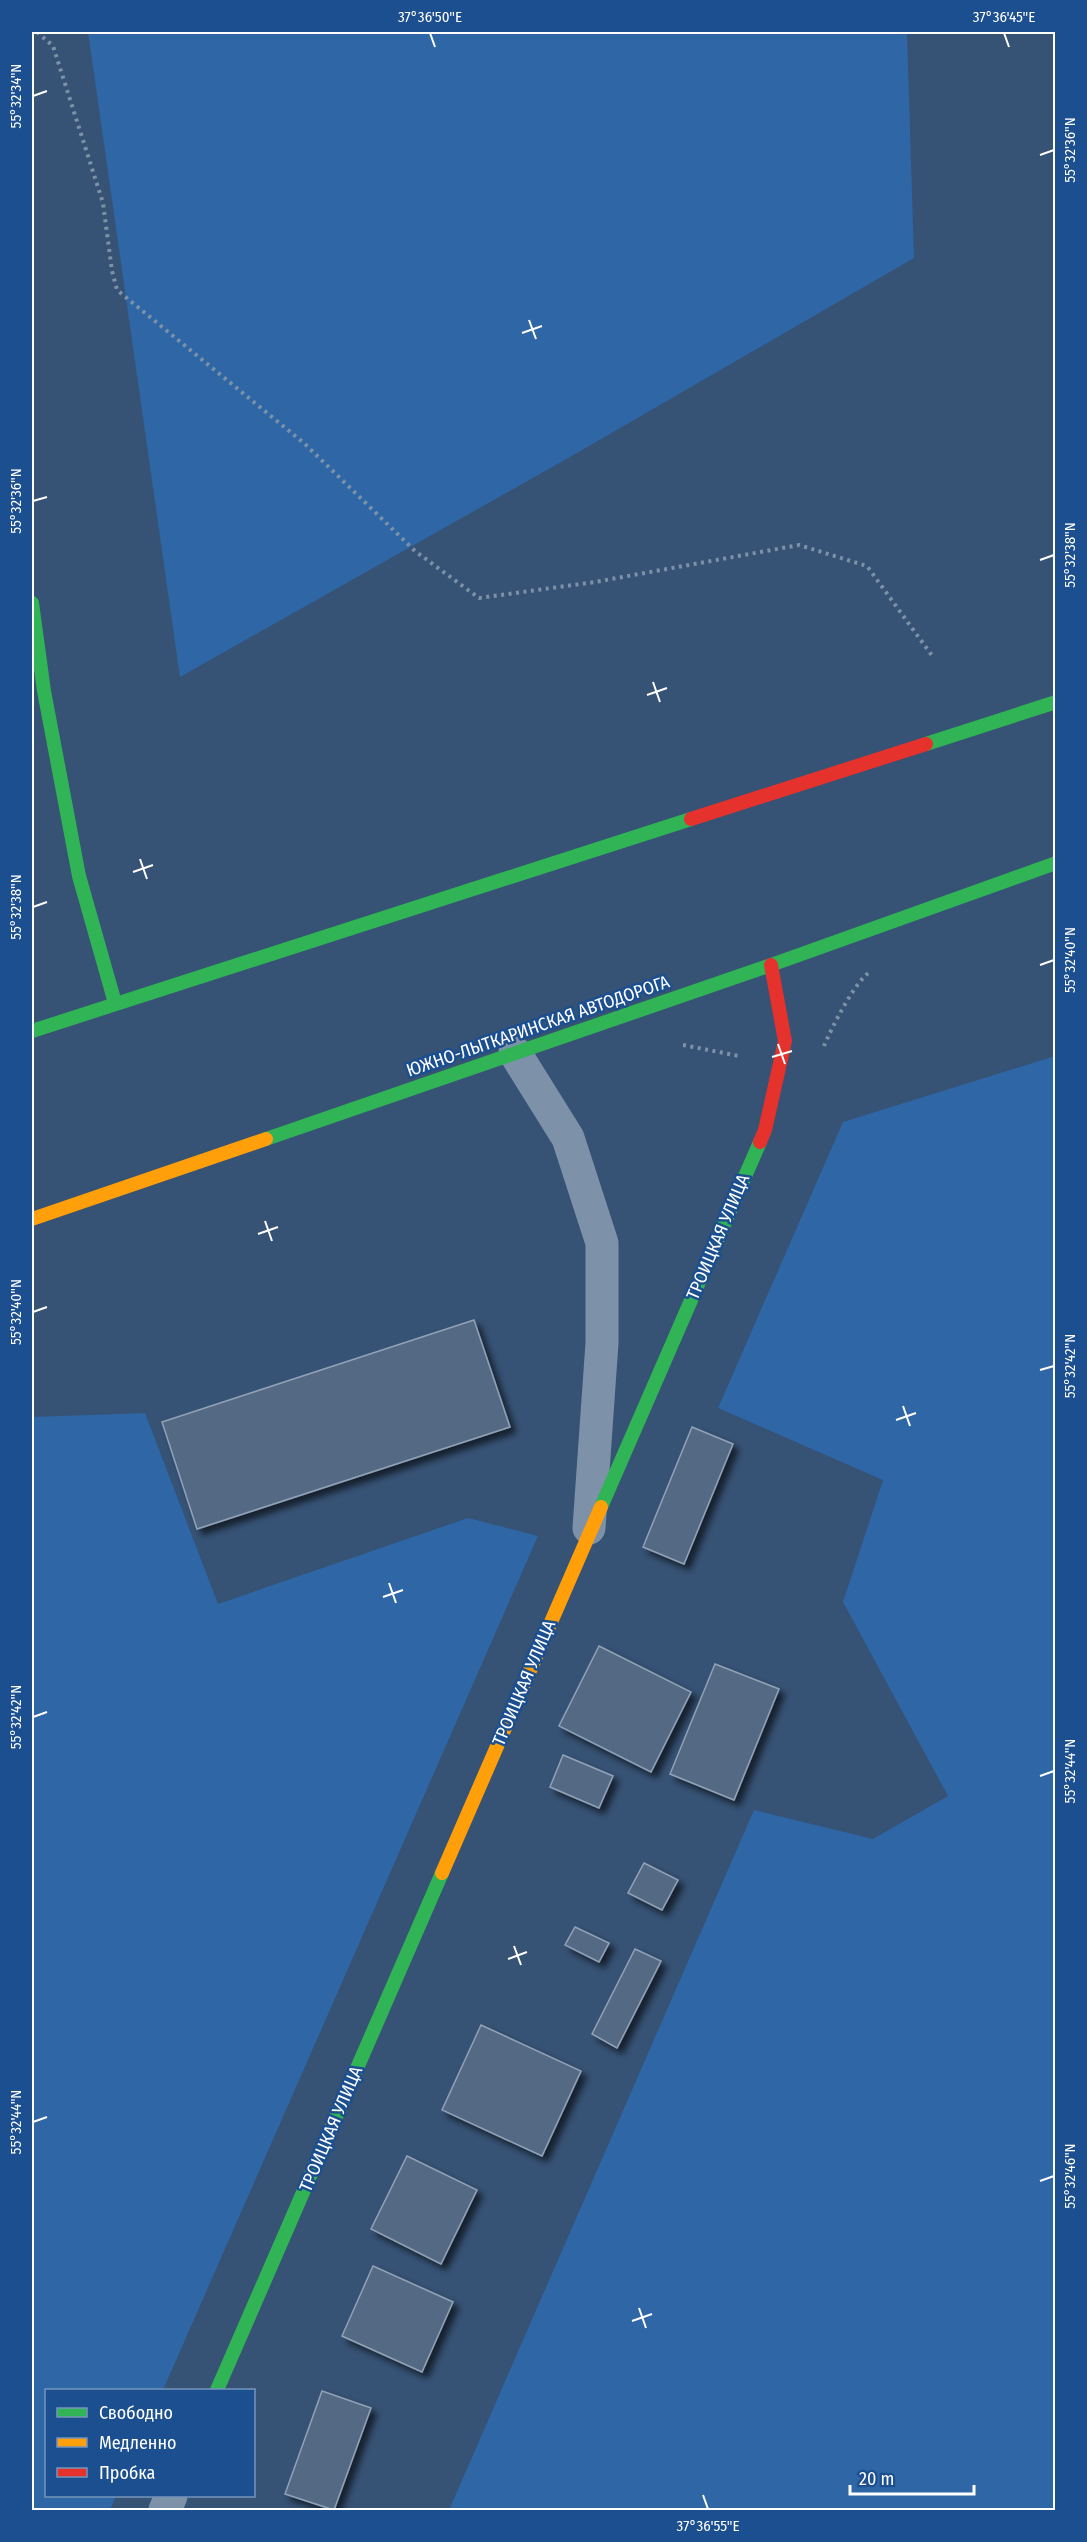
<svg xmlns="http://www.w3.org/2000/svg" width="1087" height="2542" font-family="'Fira Sans Condensed',sans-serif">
  <defs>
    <filter id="shadow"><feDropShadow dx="5.5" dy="5.5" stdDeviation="3" flood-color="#0009"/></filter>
  </defs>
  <rect width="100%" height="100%" fill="#365274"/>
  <g fill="#2f66a5">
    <path d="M88,32H907L914,258L577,453L180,677Z"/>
    <path d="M1055,1056V2510H449L754,1810L873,1839L948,1796L843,1602L883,1480L718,1408L843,1122Z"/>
    <path d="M145,1413L218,1604L468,1518L538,1536L163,2390H46V2496H116L110,2510H32V1417Z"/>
  </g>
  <g fill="#526984" stroke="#92a2b6" stroke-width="1.5" filter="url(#shadow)">
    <path d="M474,1320L510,1427L197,1529L162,1422Z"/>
    <path d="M692,1427L733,1444L684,1564L643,1547Z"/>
    <path d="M599,1646L691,1692L651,1772L559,1726Z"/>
    <path d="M715,1664L779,1689L734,1800L670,1774Z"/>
    <path d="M563,1755L613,1776L599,1808L550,1787Z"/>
    <path d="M644,1863L678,1880L662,1910L628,1893Z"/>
    <path d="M575,1927L609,1943L599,1962L565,1945Z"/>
    <path d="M635,1949L661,1961L617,2048L592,2034Z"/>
    <path d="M481,2025L581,2071L542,2156L442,2110Z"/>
    <path d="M407,2156L477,2190L441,2264L371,2229Z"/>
    <path d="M373,2266L453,2302L422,2372L342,2336Z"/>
    <path d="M322,2391L371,2408L334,2510L285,2494Z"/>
  </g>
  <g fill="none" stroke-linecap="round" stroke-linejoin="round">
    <g stroke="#7d92a8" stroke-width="4" stroke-dasharray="3 4.5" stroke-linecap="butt">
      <path d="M37,32L53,46L103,203L112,271L117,290L305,444L415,551L479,598L595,582L799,545L867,566L933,657"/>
      <path d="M683,1045L739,1056"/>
      <path d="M824,1046C831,1029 855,981 870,972"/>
    </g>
    <g stroke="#7d92a8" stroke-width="33">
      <path d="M515,1053L568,1138L602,1243V1343L589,1528"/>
      <path d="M165,2510L171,2496"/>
    </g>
    <g stroke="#30b455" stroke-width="14">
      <path d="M32,603L44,691L79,876L115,1003"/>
      <path d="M926,744L1056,702"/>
      <path d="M32,1031L691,819"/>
      <path d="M266,1139L771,965L1056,863"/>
      <path d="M601,1507L760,1142"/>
      <path d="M217,2390L442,1873"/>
    </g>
    <g stroke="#ff9f0a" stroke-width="14">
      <path d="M32,1219L266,1139"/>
      <path d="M442,1873L601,1507"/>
    </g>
    <g stroke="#e5322d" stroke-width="14">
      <path d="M691,819L926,744"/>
      <path d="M760,1142L765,1130L785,1041L771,965"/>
    </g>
  </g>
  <path fill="none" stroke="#fff" stroke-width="2" d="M430,33L435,47M1004,33L1009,47M33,96L47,91M1040,155L1054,150M529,320L536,339M522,333L542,326M33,501L47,497M1040,560L1054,555M653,682L660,702M647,695L667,688M140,859L147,879M133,872L153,865M33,907L47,902M1040,965L1054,960M778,1044L785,1064M772,1057L792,1051M265,1221L272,1241M258,1234L278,1227M33,1312L47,1307M1040,1370L1054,1366M903,1406L910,1426M896,1420L916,1413M389,1583L396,1603M383,1597L403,1590M33,1717L47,1712M1040,1776L1054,1771M514,1946L521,1965M508,1959L527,1952M33,2122L47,2117M1040,2181L1054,2176M639,2308L646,2328M632,2321L652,2314M703,2495L708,2509"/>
  <g text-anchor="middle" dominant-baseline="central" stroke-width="5" stroke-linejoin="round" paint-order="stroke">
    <g font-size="18" fill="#fff" stroke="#1b4f8f">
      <text transform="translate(538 1026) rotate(-19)">ЮЖНО-ЛЫТКАРИНСКАЯ АВТОДОРОГА</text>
      <text transform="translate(718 1237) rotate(-67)">ТРОИЦКАЯ УЛИЦА</text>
      <text transform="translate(524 1683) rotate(-67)">ТРОИЦКАЯ УЛИЦА</text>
      <text transform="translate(331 2129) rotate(-67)">ТРОИЦКАЯ УЛИЦА</text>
    </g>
  </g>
  <rect width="1087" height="2542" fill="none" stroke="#1b4f8f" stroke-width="66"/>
  <rect x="45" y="2389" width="210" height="108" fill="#1b4f8f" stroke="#7695bc" stroke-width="1.5"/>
  <rect x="57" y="2408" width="30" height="9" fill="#30b455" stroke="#7695bc" stroke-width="1.5"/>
  <text x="99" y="2419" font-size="18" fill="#ffffff">Свободно</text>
  <rect x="57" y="2438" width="30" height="9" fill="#ff9f0a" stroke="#7695bc" stroke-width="1.5"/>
  <text x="99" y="2449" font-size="18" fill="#ffffff">Медленно</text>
  <rect x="57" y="2468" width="30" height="9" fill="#e5322d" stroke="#7695bc" stroke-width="1.5"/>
  <text x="99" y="2479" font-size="18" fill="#ffffff">Пробка</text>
  <path d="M850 2485v9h124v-9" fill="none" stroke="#ffffff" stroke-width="3"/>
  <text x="859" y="2485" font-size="18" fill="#ffffff" stroke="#1b4f8f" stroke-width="4.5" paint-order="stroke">20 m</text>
  <rect x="33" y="33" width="1021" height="2476" fill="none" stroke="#fff" stroke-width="2"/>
  <g font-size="15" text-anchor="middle" fill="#fff">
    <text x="430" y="22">37°36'50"E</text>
    <text x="1004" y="22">37°36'45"E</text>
    <text transform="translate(16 96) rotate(-90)" y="5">55°32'34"N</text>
    <text transform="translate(1070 150) rotate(-90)" y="5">55°32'36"N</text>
    <text transform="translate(16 501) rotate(-90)" y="5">55°32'36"N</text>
    <text transform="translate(1070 555) rotate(-90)" y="5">55°32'38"N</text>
    <text transform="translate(16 907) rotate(-90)" y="5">55°32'38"N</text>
    <text transform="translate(1070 960) rotate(-90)" y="5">55°32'40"N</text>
    <text transform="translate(16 1312) rotate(-90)" y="5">55°32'40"N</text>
    <text transform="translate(1070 1366) rotate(-90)" y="5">55°32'42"N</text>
    <text transform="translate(16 1717) rotate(-90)" y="5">55°32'42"N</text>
    <text transform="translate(1070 1771) rotate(-90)" y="5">55°32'44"N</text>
    <text transform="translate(16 2122) rotate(-90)" y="5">55°32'44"N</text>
    <text transform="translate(1070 2176) rotate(-90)" y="5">55°32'46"N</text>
    <text x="708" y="2531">37°36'55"E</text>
  </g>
</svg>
